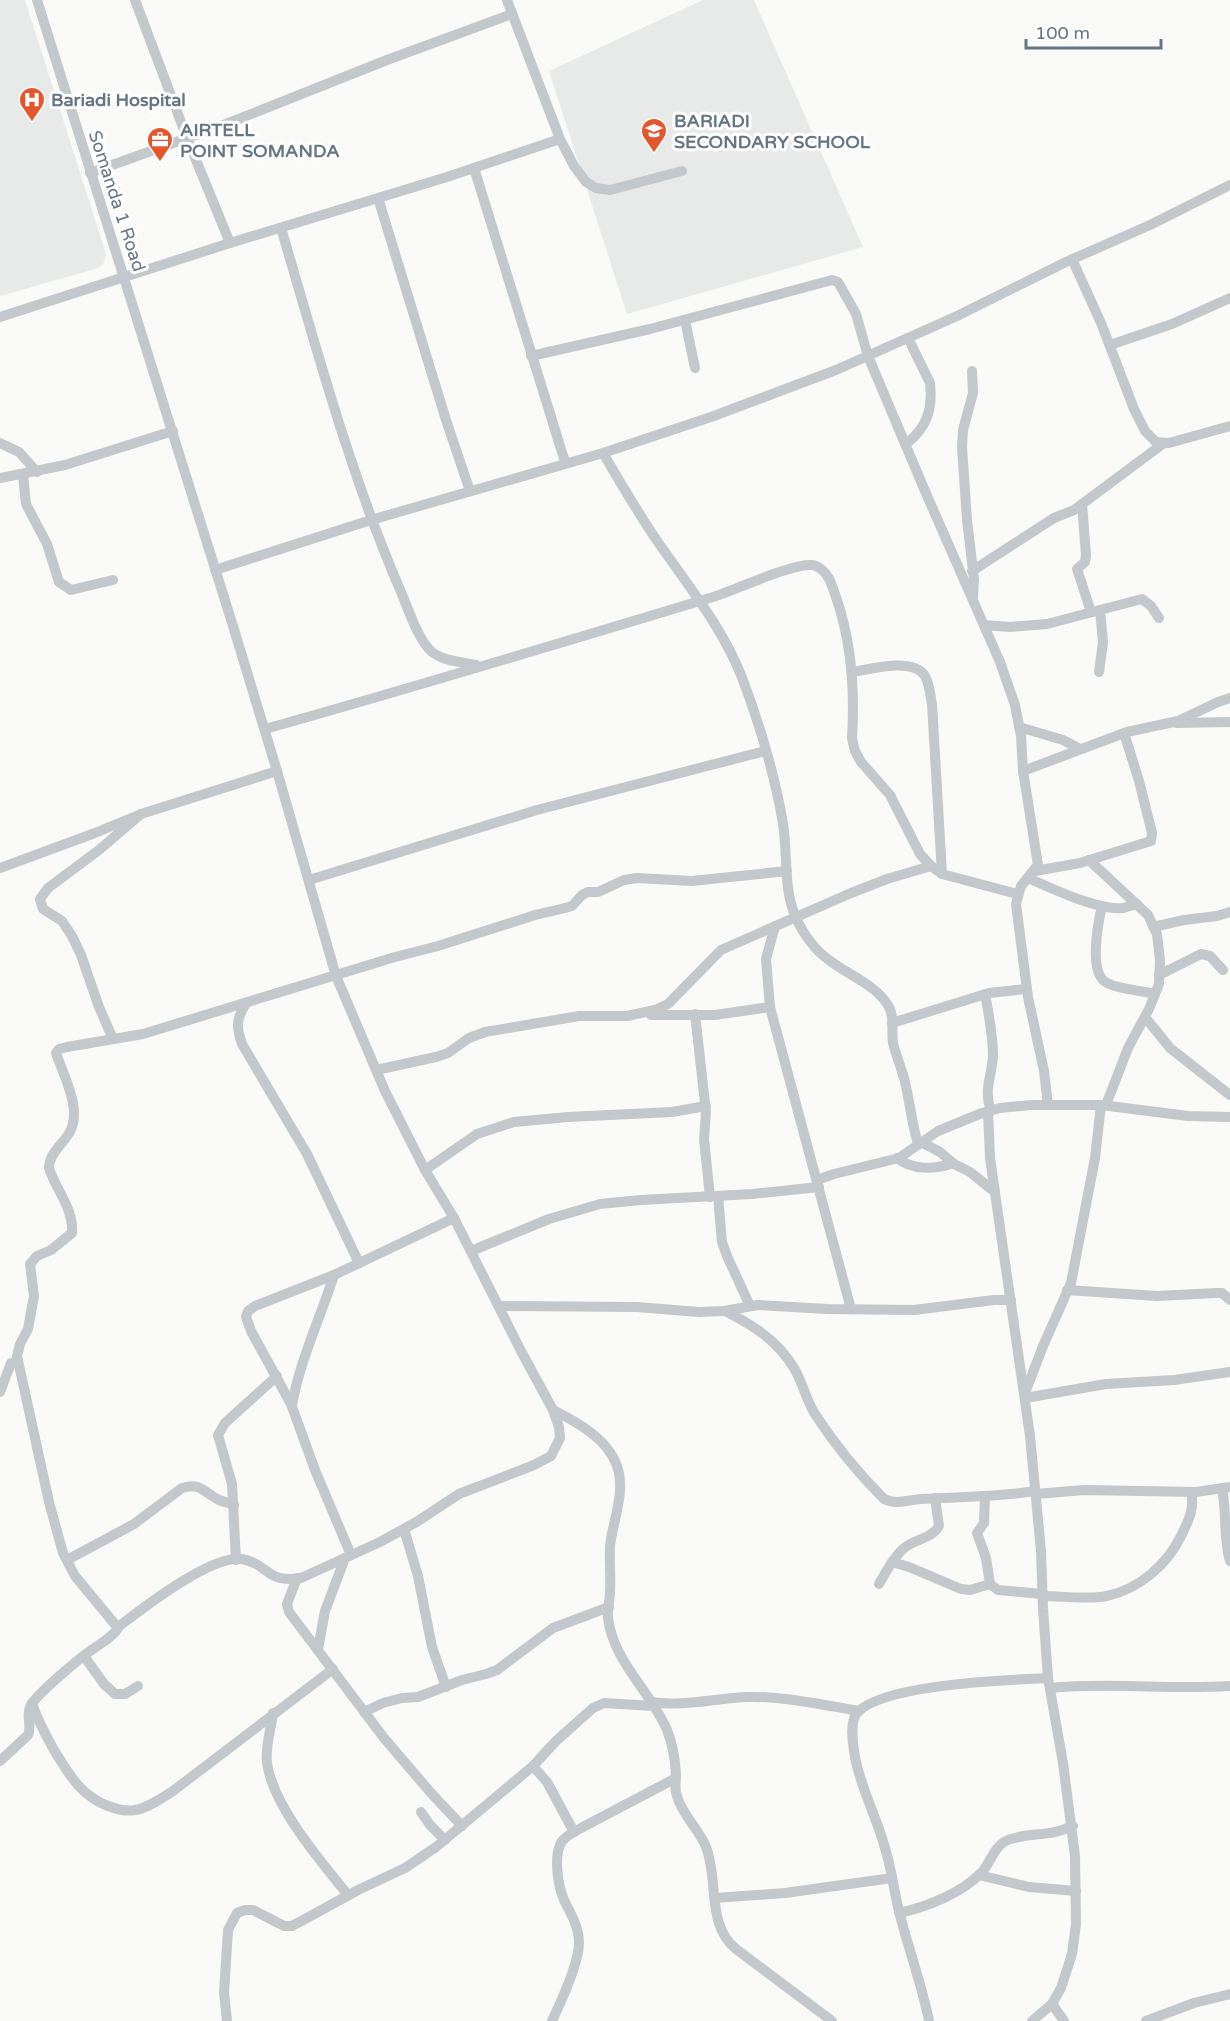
<svg xmlns="http://www.w3.org/2000/svg" width="1230" height="2021" font-family="'Varela Round',sans-serif">
  <rect width="100%" height="100%" fill="#fafaf8"/>
  <g fill="#e8e9e9">
    <path d="M0,0H25L106,254L103,265L98,268L0,296Z"/>
    <path d="M703,0H754L863,247L627,314L549,71Z"/>
  </g>
  <g fill="none" stroke-linecap="round" stroke-linejoin="round">
    <g stroke="#c3c8cc" stroke-width="10">
      <path d="M37,0L233,626L277,771L336,976L385,1091L425,1170L454,1218L521,1351L553,1410L559,1427L560,1438L551,1456L534,1465L459,1494L418,1521L380,1542L301,1578C266,1584 269,1564 242,1559C212,1554 143,1608 118,1627"/>
      <path d="M135,0L187,138L230,243"/>
      <path d="M507,0L560,139L574,166L586,182L596,188L610,190L682,171"/>
      <path d="M474,168L565,462"/>
      <path d="M90,173L226,124L387,60L512,14"/>
      <path d="M378,198L446,420L470,491"/>
      <path d="M281,228C317,350 350,474 401,592C408,608 418,640 432,652C443,661 462,662 476,665"/>
      <path d="M1072,259L1101,323L1134,409L1145,431L1156,442L1169,443L1230,426"/>
      <path d="M0,317L230,243L447,177L560,139"/>
      <path d="M685,320L695,368"/>
      <path d="M1110,345L1172,324L1230,298"/>
      <path d="M531,356L650,329L832,280L838,282L856,314L868,356L925,491L1000,662L1015,705L1021,736L1023,771L1038,865L1021,886L1016,904L1028,997L1044,1071L1048,1105"/>
      <path d="M972,371L973,393L963,430L962,447L967,520L974,579L973,597"/>
      <path d="M0,443L19,452L37,472"/>
      <path d="M906,444C927,428 933,409 930,383L908,338"/>
      <path d="M603,453C621,484 639,515 660,545C690,588 724,630 743,680C760,726 775,775 783,824C788,854 783,889 796,918C803,933 815,950 829,960C848,975 877,985 889,1007C895,1018 891,1031 893,1043C896,1056 902,1069 905,1082C910,1103 912,1124 918,1144"/>
      <path d="M23,475L26,504L47,544L59,582L71,590L113,580"/>
      <path d="M0,478L65,465L173,431"/>
      <path d="M1082,504L1086,555L1085,562L1077,569L1091,612"/>
      <path d="M215,570L371,520L603,453L711,417L836,370L957,316L1066,262L1150,225L1230,185"/>
      <path d="M972,571L1054,518L1074,510L1164,443"/>
      <path d="M984,625L1010,627L1047,624L1142,599L1151,606L1159,618"/>
      <path d="M853,672C871,669 913,657 925,676C930,685 930,695 932,704L942,874"/>
      <path d="M1099,672L1103,642L1100,610"/>
      <path d="M1176,723L1230,722"/>
      <path d="M1019,727L1063,740L1080,749"/>
      <path d="M265,729C415,687 564,642 713,597C733,591 801,559 816,566C830,573 832,586 837,600C852,645 855,690 852,738L855,751L861,762L890,795L920,854L931,866L942,874L1017,894"/>
      <path d="M1023,771L1127,732L1178,721L1218,702L1230,698"/>
      <path d="M1089,860L1148,915L1157,934L1160,960L1159,984L1149,1009L1128,1048L1106,1105"/>
      <path d="M0,868L95,833L141,814L277,771"/>
      <path d="M1035,871L1080,863L1151,841L1152,833L1139,781L1124,733"/>
      <path d="M1028,878C1051,888 1099,911 1123,908C1128,907 1133,905 1137,904"/>
      <path d="M309,880L537,810L765,751"/>
      <path d="M1102,906C1098,923 1088,974 1107,983C1121,990 1140,990 1155,994"/>
      <path d="M775,926L766,959L770,1007L851,1309"/>
      <path d="M1153,927L1184,920L1217,916L1230,912"/>
      <path d="M1159,975L1201,954L1210,956L1223,970"/>
      <path d="M985,994C989,1015 993,1035 993,1055C992,1077 983,1090 991,1111"/>
      <path d="M247,1002C236,1018 236,1027 242,1044L307,1154L359,1263"/>
      <path d="M695,1014L706,1112L704,1139L710,1197"/>
      <path d="M651,1015H715L770,1007"/>
      <path d="M1145,1017L1170,1048L1230,1095"/>
      <path d="M892,1023L989,993L1026,989"/>
      <path d="M113,1039L99,1007L81,955L72,936L62,921L43,909L40,899L48,888L99,850L141,814"/>
      <path d="M376,1070L436,1057L448,1053L469,1038L485,1032L579,1016H627L655,1010L668,1004L721,950L851,893L887,879L931,866"/>
      <path d="M988,1112L990,1158L1030,1436L1041,1551L1043,1609L1048,1678L1063,1763L1075,1856L1076,1924L1072,1954L1061,1988L1052,2004L1032,2021"/>
      <path d="M921,1142L940,1152L954,1164L970,1172L995,1192"/>
      <path d="M897,1158C912,1170 935,1170 953,1163"/>
      <path d="M425,1170L477,1134L514,1122L568,1117L672,1112L706,1106"/>
      <path d="M817,1180L834,1174L899,1158L938,1131L982,1113L1000,1108L1031,1105H1101L1188,1116L1230,1117"/>
      <path d="M718,1196L722,1242L727,1256L750,1306"/>
      <path d="M471,1251L549,1219L600,1204L641,1200L752,1194L819,1187"/>
      <path d="M1067,1290L1157,1296L1216,1293H1222L1230,1300"/>
      <path d="M499,1306L637,1307L699,1312L724,1311L758,1305L827,1309L914,1310L994,1300H1011"/>
      <path d="M725,1311C753,1325 778,1341 794,1368C803,1383 806,1400 815,1414C835,1445 858,1473 884,1499C896,1505 908,1500 921,1499C959,1497 998,1497 1035,1491"/>
      <path d="M0,1392L11,1363"/>
      <path d="M1025,1393L1043,1346L1071,1283L1095,1158L1101,1105"/>
      <path d="M1025,1398L1106,1384L1174,1380L1230,1372"/>
      <path d="M292,1405C300,1360 320,1319 334,1275"/>
      <path d="M553,1410C577,1422 608,1439 617,1466C626,1492 613,1520 610,1546C609,1561 611,1576 610,1591C610,1600 607,1610 608,1618C613,1661 651,1692 667,1730C673,1745 675,1758 676,1774C676,1781 674,1789 677,1796C682,1815 699,1829 706,1847C719,1880 706,1925 736,1949L832,2021"/>
      <path d="M1222,1488C1227,1512 1223,1538 1230,1561"/>
      <path d="M1036,1494L1084,1490L1196,1492L1230,1487"/>
      <path d="M985,1496L984,1523L977,1533L986,1558L990,1584L998,1590L1042,1594"/>
      <path d="M404,1529L418,1576L432,1647L446,1687"/>
      <path d="M351,1555L315,1470L291,1404L251,1331L246,1317L248,1311L255,1306L334,1275L454,1218"/>
      <path d="M67,1560L134,1524L182,1488C201,1482 203,1492 219,1500C224,1502 229,1503 234,1505"/>
      <path d="M236,1560L232,1484L218,1435L225,1423L277,1376"/>
      <path d="M892,1562L909,1567L961,1589L970,1590L990,1584"/>
      <path d="M297,1578L287,1604L289,1612L384,1738L431,1793L462,1826"/>
      <path d="M879,1584C886,1572 893,1558 903,1549C914,1539 932,1539 939,1526L935,1498"/>
      <path d="M1042,1596C1063,1596 1087,1600 1107,1596C1139,1589 1167,1565 1181,1536C1188,1521 1195,1510 1191,1492"/>
      <path d="M318,1649L325,1611L345,1558"/>
      <path d="M84,1656L104,1684L115,1694H125L138,1686"/>
      <path d="M1050,1688C1110,1682 1170,1690 1230,1686"/>
      <path d="M651,1702C683,1707 716,1698 748,1697C785,1696 823,1705 859,1711"/>
      <path d="M32,1703C37,1720 46,1735 54,1750C69,1774 80,1795 108,1806C116,1809 126,1812 135,1810C148,1808 162,1798 173,1791L333,1669"/>
      <path d="M364,1712L383,1703L402,1698L418,1697L462,1680L486,1674L497,1670L553,1628L609,1607"/>
      <path d="M273,1713C271,1730 265,1746 267,1763C273,1806 321,1862 348,1895"/>
      <path d="M0,1761L28,1735C32,1726 26,1716 30,1707C34,1696 81,1657 93,1649C101,1643 113,1637 118,1628L75,1576L63,1553L49,1502L17,1356L20,1344L28,1329L34,1296L30,1264L37,1256L51,1250L72,1233C74,1209 56,1190 49,1168C49,1155 61,1145 68,1135C84,1112 64,1077 56,1053L59,1049L67,1047L143,1034L395,957L438,946L535,915L561,909L572,906L582,895L588,892H598L624,880L637,878L692,881L787,871"/>
      <path d="M533,1766L547,1782L574,1832"/>
      <path d="M421,1812L430,1825L445,1840"/>
      <path d="M979,1875L1029,1887L1076,1891"/>
      <path d="M715,1898L785,1893L892,1878"/>
      <path d="M899,1913C927,1907 962,1893 982,1872C990,1863 994,1848 1004,1842C1016,1835 1036,1835 1050,1833C1058,1832 1065,1829 1073,1826"/>
      <path d="M1052,2004L1064,2021"/>
      <path d="M227,2021L224,1993L228,1930L237,1913L245,1910H253L284,1926H292L307,1918L358,1890L405,1868L436,1847L533,1766L556,1741L593,1708L604,1703L654,1706"/>
      <path d="M552,2021C561,2002 579,1963 579,1943C579,1927 571,1914 564,1900C558,1886 554,1859 560,1845C563,1837 574,1832 581,1828L676,1778"/>
      <path d="M929,2021C922,1985 909,1951 900,1915C894,1893 892,1870 885,1848C877,1818 861,1789 855,1757C853,1745 849,1723 857,1713C882,1684 1008,1680 1048,1678"/>
      <path d="M1146,2021L1194,2003L1230,1994"/>
    </g>
  </g>
  <defs>
    <symbol id="hospital-pin" viewBox="-11 -11 22 30"><path d="M0 17L-7.5 6A9.5 9.5 0 1 1 7.5 6Z" fill="#e4572e" stroke="#fff"/><path d="M-5-5h3v3.5h4V-5h3V5h-3V1.5h-4V5h-3Z" fill="#fff"/></symbol>
    <symbol id="school-pin" viewBox="-11 -11 22 30"><path d="M0 17L-7.5 6A9.5 9.5 0 1 1 7.5 6Z" fill="#e4572e" stroke="#fff"/><path d="M0-5L7-2L0 1L-7-2ZM-4 1L0 2.5L4 1V4Q0 6-4 4Z" fill="#fff"/></symbol>
    <symbol id="office-pin" viewBox="-11 -11 22 30"><path d="M0 17L-7.5 6A9.5 9.5 0 1 1 7.5 6Z" fill="#e4572e" stroke="#fff"/><path d="M-6-3h4V-5.5h4V-3h4V5H-6ZM-1-4.5V-3h2v-1.5ZM-6 0V1H6V0Z" fill="#fff"/></symbol>
  </defs>
  <g fill-rule="evenodd">
    <use href="#hospital-pin" x="17" y="85" width="30" height="40"/>
    <use href="#school-pin" x="639" y="116" width="30" height="40"/>
    <use href="#office-pin" x="145" y="125" width="30" height="40"/>
  </g>
  <g text-anchor="middle" dominant-baseline="central" stroke-width="6" stroke-linejoin="round" paint-order="stroke">
    <g font-size="18" font-weight="bold" fill="#657683" stroke="#fff" text-anchor="start">
      <text x="51" y="100">Bariadi Hospital</text>
      <text x="674" y="121">BARIADI<tspan x="674" dy="21">SECONDARY SCHOOL</tspan></text>
      <text x="180" y="130">AIRTELL<tspan x="180" dy="21">POINT SOMANDA</tspan></text>
    </g>
    <g font-size="18" fill="#657683" stroke="#fff">
      <text transform="translate(117 201) rotate(72)">Somanda 1 Road</text>
    </g>
  </g>
  <path d="M1026 39v9h135v-9" fill="none" stroke="#657683" stroke-width="3"/>
  <text x="1035" y="39" font-size="18" fill="#657683" stroke="#ffffff" stroke-width="4.5" paint-order="stroke">100 m</text>
</svg>
